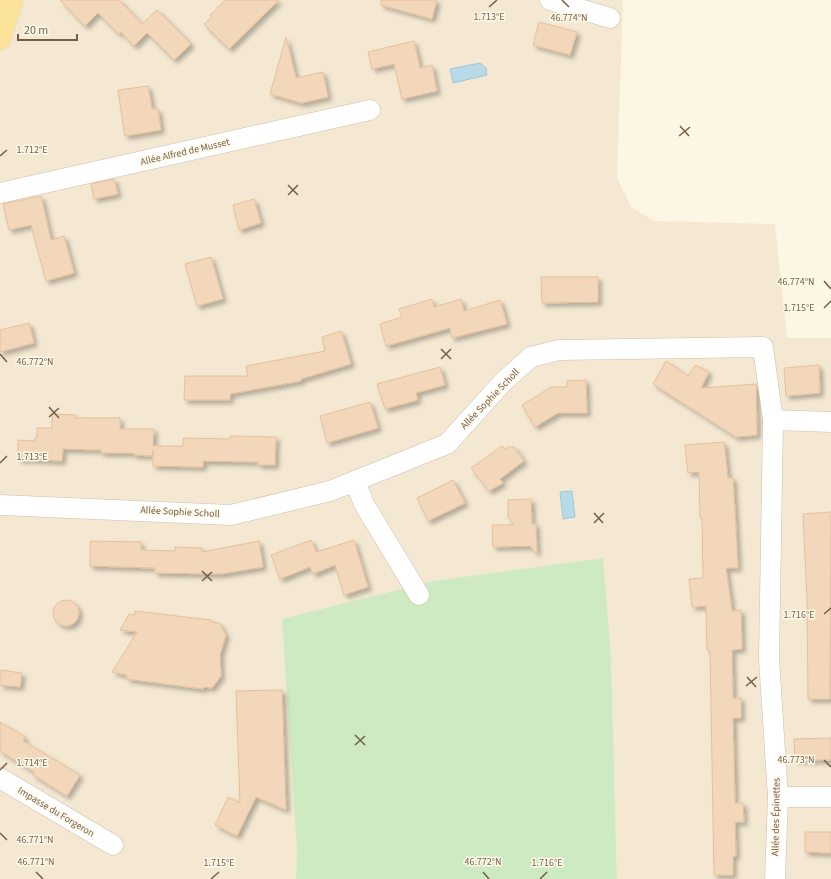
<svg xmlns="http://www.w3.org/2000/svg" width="831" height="879" font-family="'Source Sans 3',sans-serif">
  <defs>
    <filter id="shadow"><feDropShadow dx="3.5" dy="3.5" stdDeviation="2" flood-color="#0004"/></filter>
  </defs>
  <rect width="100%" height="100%" fill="#fcf6e4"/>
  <path fill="#f4e8d2" d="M0,0H623L617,178L631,207L654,221L775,224L787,338H831V879H617L611,655L602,558L297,849L296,879H0Z"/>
  <path fill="#ceeac2" d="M603,558L611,655L617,879H296L297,849L282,619L434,581Z"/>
  <g fill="#b8dae6" stroke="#9ec9d8">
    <path d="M480,63L486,68L487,75L453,83L450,69Z"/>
    <path d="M572,491L575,517L563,519L560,492Z"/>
  </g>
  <g fill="#f2d7bb" stroke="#e5c09b" filter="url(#shadow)">
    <path d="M60,0H119L142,24L157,10L191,44L174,60L147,33L134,46L121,32L119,34L98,13L85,26Z"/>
    <path d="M225,0H279L229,49L204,24L212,17L210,15Z"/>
    <path d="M381,0H437L432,19L381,5Z"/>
    <path d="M539,22L577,32L570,55L533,45Z"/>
    <path d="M286,37L296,78L323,72L328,97L302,103L270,94Z"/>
    <path d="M414,41L420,68L432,65L437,91L402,99L394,64L372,69L368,52Z"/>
    <path d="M148,86L152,109H158L161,130L125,136L118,90Z"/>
    <path d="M114,179L118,194L94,199L91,184Z"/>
    <path d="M41,196L51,240L64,236L74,273L46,281L31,225L9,230L3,204Z"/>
    <path d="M254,199L261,223L239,230L233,205Z"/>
    <path d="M211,257L223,299L197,306L185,264Z"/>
    <path d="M541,277H598V302L542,303Z"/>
    <path d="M432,299L434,307L461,299L464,311L500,300L507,324L452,338L450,328L386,346L380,324L402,317L399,309Z"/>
    <path d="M29,323L34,343L0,352V330Z"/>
    <path d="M341,331L351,364L301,379V381L230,394V400H184L185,376H248L246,366L325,351L322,337Z"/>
    <path d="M666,361L688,376L695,365L709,372L701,388L756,384L757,435L736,437L653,384Z"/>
    <path d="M819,365L820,393L786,396L784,368Z"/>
    <path d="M440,367L445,385L416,393L418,400L385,409L377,384Z"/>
    <path d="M586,380L587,413H558L535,427L522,405L551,387H567V381Z"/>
    <path d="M370,402L378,428L327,443L320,416Z"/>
    <path d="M52,414L75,415V418H120V429H154L153,446H183V438L230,439V436L276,437L275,465H258V462L203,461V467L153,466V450V456L134,455V453H101V450L63,449L62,461L18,459V440L35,441V438H37V428H52Z"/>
    <path d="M724,442L728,478H733L736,529L738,568H726L732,611L741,610L742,649L732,650L733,698H741V718H733L735,803H743L744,822H735L736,856H733V875H714L710,650H707L706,606L692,607L689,579L703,578L702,518H700L699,472L688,473L685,445Z"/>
    <path d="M502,446L505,449L508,447H514L524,461L500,479L503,483L489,491L471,468Z"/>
    <path d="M453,480L465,503L428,521L417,498Z"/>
    <path d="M531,499L532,524H536L537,554L530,546L493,547L492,525H514L508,517V500Z"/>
    <path d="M831,512L830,699H808L807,599L803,514Z"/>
    <path d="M311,540L316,552L354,540L368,587L344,595L335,565L313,574L310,567L280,579L271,555Z"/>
    <path d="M90,541L141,542V550L175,551V547L202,548V552L259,541L263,567L221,574L155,573V568L90,566Z"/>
    <circle cx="66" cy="613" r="13"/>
    <path d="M135,611L211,620V622L219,623L226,635L220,655L221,676L212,688L204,687L203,689L127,679V675L112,672L137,632L120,630L129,614L134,615Z"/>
    <path d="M0,670L22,673L20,687L0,685Z"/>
    <path d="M282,690L286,810L256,797L237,836L215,825L228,797L240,803L236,691Z"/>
    <path d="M0,722L25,737L23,741L80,775L67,796L33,775L34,772L0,751Z"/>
    <path d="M831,738V760H795L794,739Z"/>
    <path d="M805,832H831V853L805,852Z"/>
  </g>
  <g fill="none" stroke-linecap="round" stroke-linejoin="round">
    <defs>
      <g id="street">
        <path d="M550,0L610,18"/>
        <path d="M0,193L370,110"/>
        <path d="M773,420L831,422"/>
        <path d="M355,481L364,504L419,595"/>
        <path d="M0,505L231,515L330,491L447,444L504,381L531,357L559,350L763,347L773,420L769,659L778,797L775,879"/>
        <path d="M0,778L113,845"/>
        <path d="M778,797H831"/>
      </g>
      <path id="primary" d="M0,39L12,0"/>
    </defs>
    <use href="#street" stroke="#cebeaa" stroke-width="21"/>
    <use href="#primary" stroke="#ded8d3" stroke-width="23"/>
    <use href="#street" stroke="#fff" stroke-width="20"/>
    <use href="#primary" stroke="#fce39c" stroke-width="22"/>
  </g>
  <path fill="none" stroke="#755e49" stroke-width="1.5" d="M562,0L569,7M489,7L497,0M680,126L689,136M679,136L690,127M0,156L7,150M288,185L298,195M288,195L298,185M824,281L831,289M824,308L831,301M441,349L451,359M0,354L7,362M441,359L451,349M49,407L59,418M49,417L59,408M0,463L7,456M594,513L603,523M594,523L604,513M202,571L212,581M202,581L212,572M824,614L831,608M747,677L756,687M746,686L757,677M355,735L365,745M355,745L365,736M824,760L831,767M0,770L7,763M0,833L7,840M36,872L43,879M483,872L489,879M211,879L219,872M540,879L547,872"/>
  <g text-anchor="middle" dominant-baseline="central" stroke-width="3" stroke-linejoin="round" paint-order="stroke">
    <g font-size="10" fill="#755e49" stroke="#fff9ea">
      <text transform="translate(185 152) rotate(-13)">Allée Alfred de Musset</text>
      <text transform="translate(490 399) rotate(-46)">Allée Sophie Scholl</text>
      <text transform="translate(180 512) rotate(3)">Allée Sophie Scholl</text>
      <text transform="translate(56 812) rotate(31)">Impasse du Forgeron</text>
      <text transform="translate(776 817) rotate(-89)">Allée des Épinettes</text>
    </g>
  </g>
  <g font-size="10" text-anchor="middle" fill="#755e49" stroke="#fff9ea" stroke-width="3" stroke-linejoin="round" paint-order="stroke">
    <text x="489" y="20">1.713°E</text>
    <text x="569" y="21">46.774°N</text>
    <text x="32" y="153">1.712°E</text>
    <text x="796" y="285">46.774°N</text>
    <text x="799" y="311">1.715°E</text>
    <text x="35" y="365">46.772°N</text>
    <text x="32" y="460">1.713°E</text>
    <text x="799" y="618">1.716°E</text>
    <text x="796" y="763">46.773°N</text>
    <text x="32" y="766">1.714°E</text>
    <text x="35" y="843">46.771°N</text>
    <text x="36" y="865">46.771°N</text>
    <text x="483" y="865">46.772°N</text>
    <text x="219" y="866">1.715°E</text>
    <text x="547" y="866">1.716°E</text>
  </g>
  <path d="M18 34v6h59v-6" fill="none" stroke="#755e49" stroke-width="2"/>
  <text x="24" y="34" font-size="12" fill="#755e49" stroke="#fff9ea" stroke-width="3" paint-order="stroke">20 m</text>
</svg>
